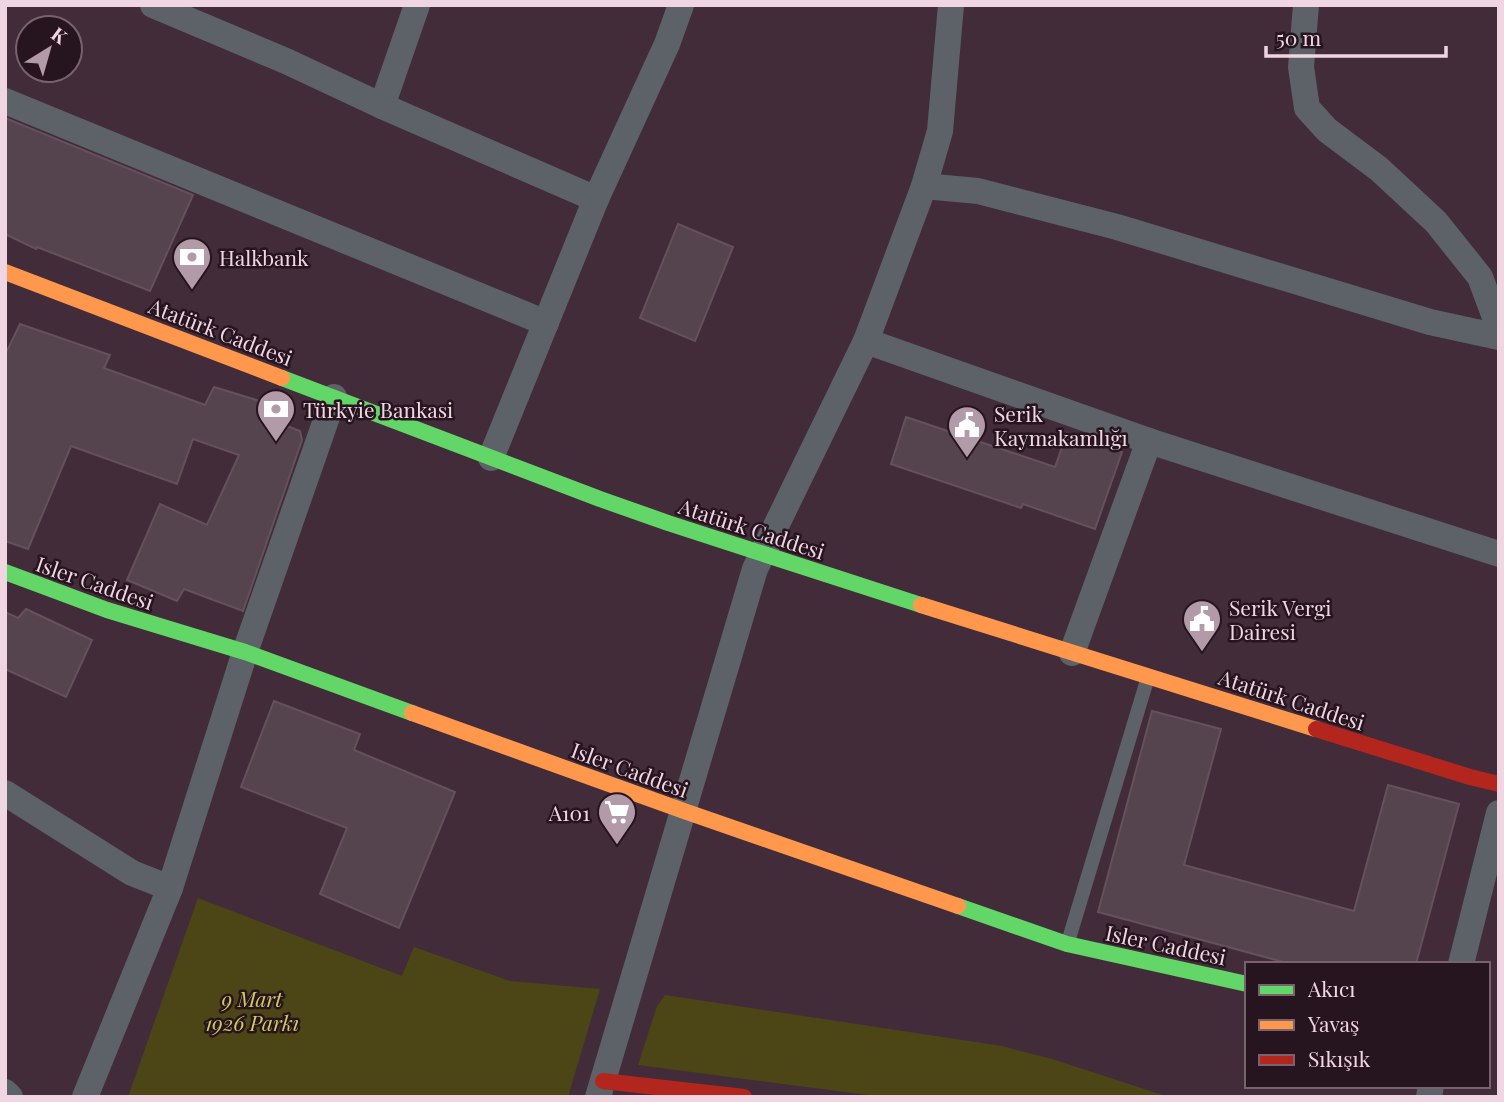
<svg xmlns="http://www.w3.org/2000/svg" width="1504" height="1102" font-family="'Playfair Display',serif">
  <rect width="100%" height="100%" fill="#422c39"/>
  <g fill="#4c4616">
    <path d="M198,898L402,976L414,947L510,981L600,989L568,1097H128Z"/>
    <path d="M665,995L1002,1046L1052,1059L1169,1097H884L638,1065L657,1006Z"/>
  </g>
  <g fill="#55434e" stroke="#64515c" stroke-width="2">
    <path d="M5,118L193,195L150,291L37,247L36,249L5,234Z"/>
    <path d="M678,224L733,247L695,341L640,318Z"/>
    <path d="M20,324L110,355L104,368L205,405L214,387L263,402L259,415L300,431L302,440L243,611L184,589L177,601L127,580L160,504L207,525L239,455L193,439L177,484L71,446L28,549L5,541V355Z"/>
    <path d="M906,417L1055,467L1067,433L1122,452L1095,529L1023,504L1021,508L891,464Z"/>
    <path d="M26,609L92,640L66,697L5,669V612L18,618Z"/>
    <path d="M274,701L360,734L354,750L455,792L399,928L320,894L347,828L241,787Z"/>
    <path d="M1152,711L1221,729L1184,865L1354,911L1388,785L1459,804L1416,964H1291L1098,912Z"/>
  </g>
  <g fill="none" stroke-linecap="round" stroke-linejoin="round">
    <path stroke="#5c6268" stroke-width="14" d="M1068,942L1148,677"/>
    <g stroke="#5c6268" stroke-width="26">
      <path d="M153,5L286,61L382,106L596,199"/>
      <path d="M1306,5L1301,67L1307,108L1327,130L1379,169L1436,222L1480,277L1499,328"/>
      <path d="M5,101L546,323"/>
      <path d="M382,106L417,5"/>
      <path d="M924,186L978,191L1117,227L1430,322L1499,337"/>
      <path d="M866,341L1149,441L1499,554"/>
      <path d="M491,458L596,199L667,44L681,5"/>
      <path d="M1072,653L1149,441"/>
      <path d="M5,793L132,873L170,888"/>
      <path d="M1461,964L1499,813"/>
      <path d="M5,1092L10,1097"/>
      <path d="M85,1097L170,888L245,652L334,397"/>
      <path d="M598,1097L755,569L866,341L924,186L940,131L951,5"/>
      <path d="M1429,1097L1431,1086"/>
    </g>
    <g stroke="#63d668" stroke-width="16">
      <path d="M282,378L600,499L668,523L921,605"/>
      <path d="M5,572L107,610L245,652L412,713"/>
      <path d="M958,906L1067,944L1247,984"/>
    </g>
    <g stroke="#ff974d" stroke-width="16">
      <path d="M5,272L282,378"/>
      <path d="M921,605L1316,729"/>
      <path d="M412,713L684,811L958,906"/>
    </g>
    <g stroke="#b3261e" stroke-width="16">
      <path d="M1316,729L1470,777L1499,784"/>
      <path d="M603,1081L744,1097"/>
    </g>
  </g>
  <defs>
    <symbol id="bank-pin" viewBox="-11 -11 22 30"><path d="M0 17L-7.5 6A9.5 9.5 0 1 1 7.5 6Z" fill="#b39aa8" stroke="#26141e"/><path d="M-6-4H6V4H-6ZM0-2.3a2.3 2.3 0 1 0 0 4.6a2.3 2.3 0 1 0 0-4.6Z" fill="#fff"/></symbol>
    <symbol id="civic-pin" viewBox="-11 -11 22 30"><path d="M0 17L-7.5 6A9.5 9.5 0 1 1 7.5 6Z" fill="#b39aa8" stroke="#26141e"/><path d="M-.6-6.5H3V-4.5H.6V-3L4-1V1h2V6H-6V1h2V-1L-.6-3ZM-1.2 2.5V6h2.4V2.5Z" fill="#fff"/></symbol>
    <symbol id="supermarket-pin" viewBox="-11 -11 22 30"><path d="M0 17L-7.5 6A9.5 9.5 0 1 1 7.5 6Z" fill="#b39aa8" stroke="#26141e"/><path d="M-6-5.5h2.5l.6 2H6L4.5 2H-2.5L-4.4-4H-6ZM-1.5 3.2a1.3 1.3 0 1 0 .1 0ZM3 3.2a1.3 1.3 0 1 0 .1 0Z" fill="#fff"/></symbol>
  </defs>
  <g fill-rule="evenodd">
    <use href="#bank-pin" x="170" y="235" width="44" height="60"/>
    <use href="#bank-pin" x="254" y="387" width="44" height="60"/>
    <use href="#civic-pin" x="945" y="403" width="44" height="60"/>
    <use href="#civic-pin" x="1180" y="597" width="44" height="60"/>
    <use href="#supermarket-pin" x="595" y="790" width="44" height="60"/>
  </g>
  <g text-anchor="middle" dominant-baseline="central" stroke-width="5" stroke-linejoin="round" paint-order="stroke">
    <g font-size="21" fill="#f0d6e3" stroke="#26141e" text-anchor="start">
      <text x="219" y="257">Halkbank</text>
      <text x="303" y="409">Türkyie Bankasi</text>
      <text x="994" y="413">Serik<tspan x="994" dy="24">Kaymakamlığı</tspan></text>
      <text x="1229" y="607">Serik Vergi<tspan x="1229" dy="24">Dairesi</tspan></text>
      <text x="590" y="812" text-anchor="end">A101</text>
    </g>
    <g font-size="21" fill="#f0d6e3" stroke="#26141e">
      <text transform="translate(221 331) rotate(21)">Atatürk Caddesi</text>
      <text transform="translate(752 528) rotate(18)">Atatürk Caddesi</text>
      <text transform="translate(95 582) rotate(19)">Isler Caddesi</text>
      <text transform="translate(1292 699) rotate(18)">Atatürk Caddesi</text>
      <text transform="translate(630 769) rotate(20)">Isler Caddesi</text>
      <text transform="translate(1166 944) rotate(12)">Isler Caddesi</text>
    </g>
    <g font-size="21" font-style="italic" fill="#cfca5e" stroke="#26141e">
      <text x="252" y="998">9 Mart<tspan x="252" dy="24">1926 Parkı</tspan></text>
    </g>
  </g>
  <rect width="1504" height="1102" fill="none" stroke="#f0d6e3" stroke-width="14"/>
  <rect x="1245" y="962" width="245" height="126" fill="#26141e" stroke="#77626d" stroke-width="2"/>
  <rect x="1259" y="985" width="35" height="10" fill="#63d668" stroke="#77626d" stroke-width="2"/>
  <text x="1308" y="997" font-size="21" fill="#f0d6e3">Akıcı</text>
  <rect x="1259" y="1020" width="35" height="10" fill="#ff974d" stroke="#77626d" stroke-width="2"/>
  <text x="1308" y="1032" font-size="21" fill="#f0d6e3">Yavaş</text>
  <rect x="1259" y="1055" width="35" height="10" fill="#b3261e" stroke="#77626d" stroke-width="2"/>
  <text x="1308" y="1067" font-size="21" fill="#f0d6e3">Sıkışık</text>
  <g transform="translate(49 49) rotate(37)"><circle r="33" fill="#26141e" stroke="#77626d" stroke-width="2"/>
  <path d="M0-5L12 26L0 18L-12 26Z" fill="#b39aa8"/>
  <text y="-10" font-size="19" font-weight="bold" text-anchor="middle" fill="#f0d6e3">K</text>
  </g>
  <path d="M1266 46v10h180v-10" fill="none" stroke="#f0d6e3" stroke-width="3.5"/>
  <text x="1276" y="46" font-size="21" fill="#f0d6e3" stroke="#26141e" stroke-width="5" paint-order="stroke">50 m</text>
</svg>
